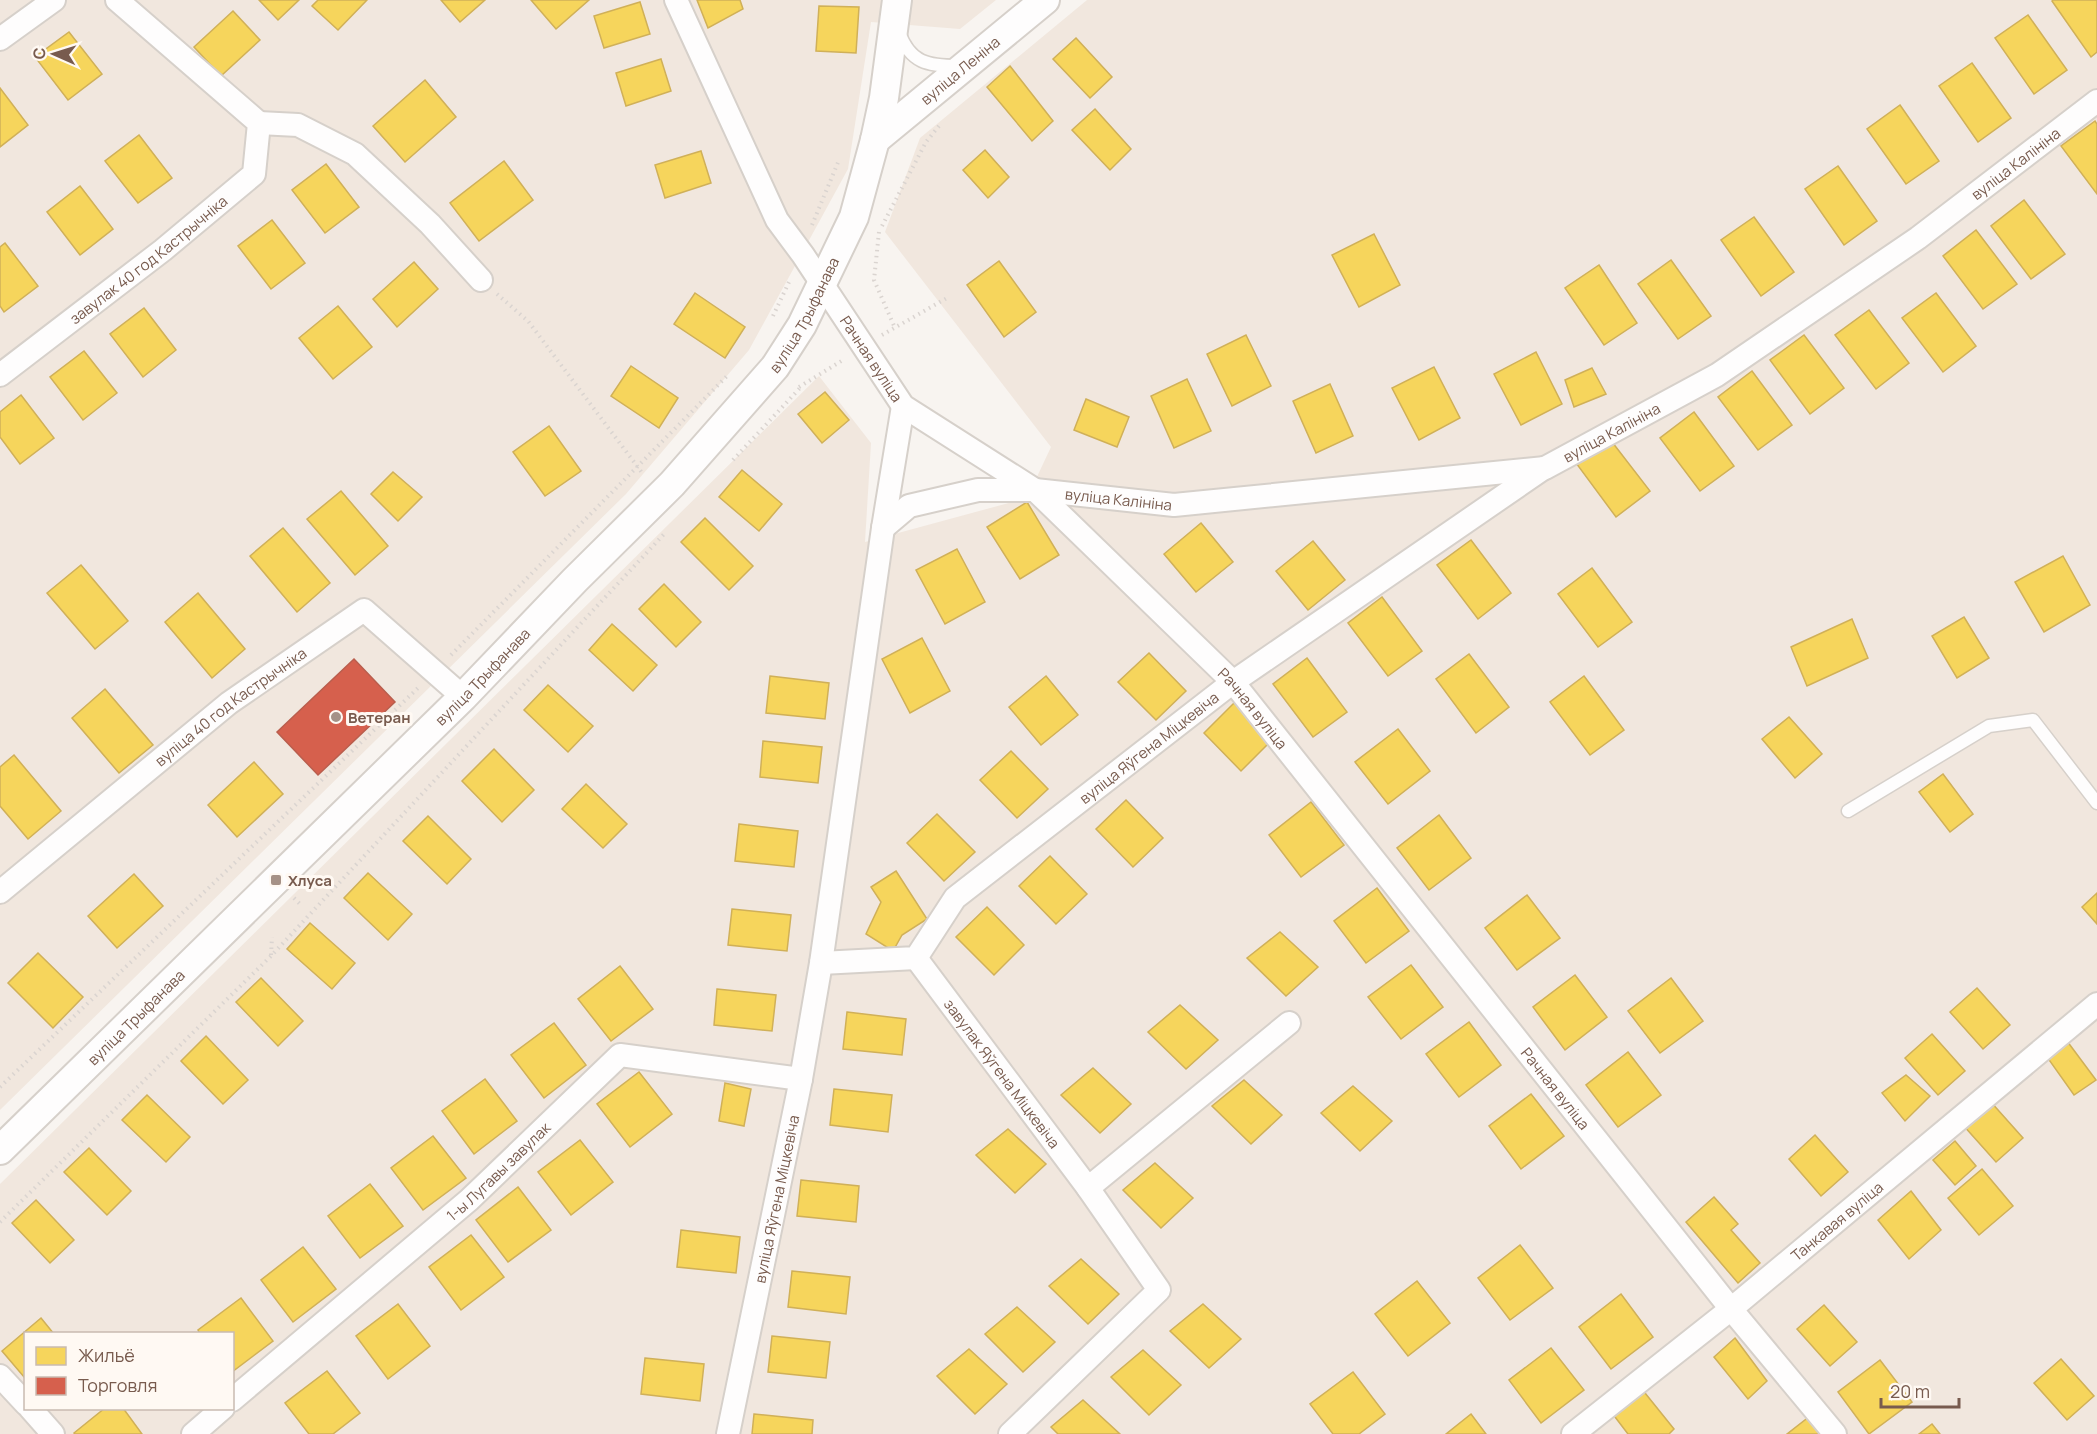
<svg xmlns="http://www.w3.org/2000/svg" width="2097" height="1434" font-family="Manrope,sans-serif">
  <rect width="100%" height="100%" fill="#f8f4f0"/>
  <g fill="#f1e7de" fill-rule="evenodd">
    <path d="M0,0H996L960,29L871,22L848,169L749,350L626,494L0,1110Z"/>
    <path d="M1087,0H2097V1434H0V1184L819,376L871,443L865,542L1027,498L1051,447L885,232L920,138ZM26,1334H232V1408H26Z"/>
  </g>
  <g fill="#f6d55c" stroke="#d0b058" stroke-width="1.5">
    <path d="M259,0H299L278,20Z"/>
    <path d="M318,0H367L338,30L312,6Z"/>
    <path d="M441,0H485L460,22Z"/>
    <path d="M531,0H589L556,29Z"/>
    <path d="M697,0H740L743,9L708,28Z"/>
    <path d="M2053,0H2097V52L2091,57L2052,1Z"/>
    <path d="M640,2L650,34L604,48L594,16Z"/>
    <path d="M819,6L859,7L856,53L816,51Z"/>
    <path d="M233,11L260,40L221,76L194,47Z"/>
    <path d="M2028,15L2067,70L2034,94L1995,38Z"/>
    <path d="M69,32L102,74L68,100L35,57Z"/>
    <path d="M1076,38L1112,77L1090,98L1053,59Z"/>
    <path d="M661,59L671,91L626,106L616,73Z"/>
    <path d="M1972,63L2011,118L1978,142L1939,86Z"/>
    <path d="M1010,66L1053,121L1032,141L987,87Z"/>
    <path d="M425,80L456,117L405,162L373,126Z"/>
    <path d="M0,88L28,125L0,147Z"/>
    <path d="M1900,105L1939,161L1906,184L1867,129Z"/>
    <path d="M1095,109L1131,149L1110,170L1072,130Z"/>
    <path d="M2095,121L2097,124V194L2061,146Z"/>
    <path d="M139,135L172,178L138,203L105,161Z"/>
    <path d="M985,150L1009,177L988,198L963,170Z"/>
    <path d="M701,151L711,183L665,198L655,165Z"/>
    <path d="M504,161L533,200L479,241L450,203Z"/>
    <path d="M326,164L359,207L325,233L292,190Z"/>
    <path d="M1838,166L1877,221L1844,245L1805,189Z"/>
    <path d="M80,186L113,229L80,255L47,212Z"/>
    <path d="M2024,200L2065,254L2031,279L1991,226Z"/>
    <path d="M1754,217L1794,272L1761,296L1721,240Z"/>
    <path d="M272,220L305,263L271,289L238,246Z"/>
    <path d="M1976,230L2017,284L1983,309L1943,256Z"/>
    <path d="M1374,234L1400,285L1359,307L1332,255Z"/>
    <path d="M5,243L38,286L4,312L0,306V247Z"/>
    <path d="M1671,260L1711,316L1678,339L1638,284Z"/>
    <path d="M999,261L1036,312L1004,337L967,285Z"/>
    <path d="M414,262L438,289L397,327L373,299Z"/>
    <path d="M1599,265L1637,323L1604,345L1565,288Z"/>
    <path d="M695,293L745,327L725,358L674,324Z"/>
    <path d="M1936,293L1976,346L1943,372L1902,318Z"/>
    <path d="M338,306L372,347L333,379L299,338Z"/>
    <path d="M144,308L176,350L143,377L110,334Z"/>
    <path d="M1869,310L1909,363L1876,389L1835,335Z"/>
    <path d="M1246,335L1271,386L1232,406L1207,354Z"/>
    <path d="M1804,335L1844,388L1810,414L1770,360Z"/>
    <path d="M84,351L117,393L83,420L50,377Z"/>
    <path d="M1536,352L1562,404L1521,425L1494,374Z"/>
    <path d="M631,366L678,398L659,428L611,396Z"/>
    <path d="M1434,367L1460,418L1419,440L1392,388Z"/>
    <path d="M1592,368L1606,394L1574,407L1565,380Z"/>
    <path d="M1752,371L1792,425L1758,450L1718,397Z"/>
    <path d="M1187,379L1211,431L1174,448L1151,396Z"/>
    <path d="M1330,384L1353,436L1316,453L1293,401Z"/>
    <path d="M825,392L849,420L822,443L798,414Z"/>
    <path d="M21,395L54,438L20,464L0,437V412Z"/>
    <path d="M1086,399L1129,417L1117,447L1074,430Z"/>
    <path d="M1694,412L1734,466L1700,491L1660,438Z"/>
    <path d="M549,426L581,471L545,496L513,452Z"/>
    <path d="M1609,438L1650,491L1616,517L1576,463Z"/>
    <path d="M742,470L782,504L759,531L719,497Z"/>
    <path d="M393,472L422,497L398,521L371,494Z"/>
    <path d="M341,491L388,546L355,575L307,519Z"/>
    <path d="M1027,502L1059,555L1020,579L987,527Z"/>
    <path d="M705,518L753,566L729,590L681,542Z"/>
    <path d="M1201,523L1233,562L1196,592L1164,554Z"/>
    <path d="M283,528L330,583L297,612L250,556Z"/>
    <path d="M1471,540L1511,593L1478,619L1437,565Z"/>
    <path d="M1313,541L1345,580L1308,610L1276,571Z"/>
    <path d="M957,549L985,602L945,624L916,570Z"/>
    <path d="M2063,556L2090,605L2044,632L2015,582Z"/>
    <path d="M81,565L128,621L95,649L47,593Z"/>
    <path d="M1592,568L1632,622L1598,647L1558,594Z"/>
    <path d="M664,584L701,622L676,647L639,609Z"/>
    <path d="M198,593L245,649L212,678L165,622Z"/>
    <path d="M1382,597L1422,651L1388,676L1348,623Z"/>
    <path d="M1964,617L1989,658L1957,678L1932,636Z"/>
    <path d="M1852,619L1868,658L1807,686L1791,647Z"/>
    <path d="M612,624L657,665L633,691L589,650Z"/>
    <path d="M922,638L950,691L910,713L882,659Z"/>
    <path d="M1149,653L1186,691L1156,720L1118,682Z"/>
    <path d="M1469,654L1509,707L1476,733L1436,679Z"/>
    <path d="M1307,658L1347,712L1313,737L1273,684Z"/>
    <path d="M770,676L829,683L825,719L766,713Z"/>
    <path d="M1046,676L1078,715L1041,745L1009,707Z"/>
    <path d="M1584,676L1624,730L1590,755L1550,702Z"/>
    <path d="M548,685L593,726L568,752L524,710Z"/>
    <path d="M105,689L153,745L119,773L72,718Z"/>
    <path d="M1234,703L1271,741L1241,771L1204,733Z"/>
    <path d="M1789,717L1822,754L1795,778L1762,739Z"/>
    <path d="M1398,729L1430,771L1388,804L1355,762Z"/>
    <path d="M763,741L822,747L818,783L760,777Z"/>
    <path d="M494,749L534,790L502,822L462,781Z"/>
    <path d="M1011,751L1048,789L1017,818L980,780Z"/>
    <path d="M14,755L61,811L28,839L0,806V767Z"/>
    <path d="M254,762L283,794L237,837L208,805Z"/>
    <path d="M1943,774L1973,814L1950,832L1919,792Z"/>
    <path d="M586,784L627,824L603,848L562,809Z"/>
    <path d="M1126,800L1163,838L1133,867L1096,829Z"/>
    <path d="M1311,802L1344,845L1301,877L1269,835Z"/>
    <path d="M937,814L975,852L944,881L907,843Z"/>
    <path d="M1439,815L1471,858L1429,890L1397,848Z"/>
    <path d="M428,816L471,859L447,884L403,841Z"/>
    <path d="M739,824L798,831L794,867L735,861Z"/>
    <path d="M1050,856L1087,894L1056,924L1019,886Z"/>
    <path d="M896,871L927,919L902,935L893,951L866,934L881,902L871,887Z"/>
    <path d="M368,873L412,914L388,940L344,898Z"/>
    <path d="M134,874L163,906L117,948L88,916Z"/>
    <path d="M1377,888L1409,931L1366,963L1334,921Z"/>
    <path d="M2097,893V924L2082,907Z"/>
    <path d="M1527,895L1560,938L1517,970L1485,928Z"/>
    <path d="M987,907L1024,945L994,975L956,937Z"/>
    <path d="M732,909L791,915L787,951L728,945Z"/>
    <path d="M310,923L355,963L332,989L287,949Z"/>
    <path d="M1280,932L1318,967L1286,996L1247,958Z"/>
    <path d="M38,953L83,997L53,1028L8,983Z"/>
    <path d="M1411,965L1443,1007L1401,1039L1368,997Z"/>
    <path d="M620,966L653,1009L611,1041L578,999Z"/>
    <path d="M1575,975L1607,1017L1565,1050L1533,1007Z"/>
    <path d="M261,978L303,1021L278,1046L236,1002Z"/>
    <path d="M1671,978L1703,1021L1660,1053L1628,1011Z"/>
    <path d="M1977,988L2010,1025L1983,1049L1950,1012Z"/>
    <path d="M717,989L776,995L772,1031L714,1025Z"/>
    <path d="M1180,1005L1218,1040L1186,1069L1148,1032Z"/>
    <path d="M847,1012L906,1019L902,1055L843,1049Z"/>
    <path d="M1469,1022L1501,1065L1459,1097L1426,1054Z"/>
    <path d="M554,1023L586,1065L544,1098L511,1055Z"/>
    <path d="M1932,1034L1965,1071L1938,1095L1905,1058Z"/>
    <path d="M206,1036L248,1080L223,1104L181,1061Z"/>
    <path d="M2067,1041L2096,1080L2074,1095L2047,1057Z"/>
    <path d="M1628,1052L1661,1095L1618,1127L1586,1085Z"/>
    <path d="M1093,1068L1131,1104L1100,1133L1061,1095Z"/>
    <path d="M639,1072L672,1114L630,1147L597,1104Z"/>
    <path d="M1906,1075L1930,1096L1905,1121L1882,1093Z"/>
    <path d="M485,1079L517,1121L474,1154L442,1111Z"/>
    <path d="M1244,1080L1282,1115L1251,1144L1212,1106Z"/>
    <path d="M725,1083L751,1089L744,1126L719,1121Z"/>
    <path d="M1353,1086L1392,1121L1360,1151L1321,1113Z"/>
    <path d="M834,1089L892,1095L888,1132L830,1125Z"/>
    <path d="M1531,1094L1564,1136L1521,1169L1489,1126Z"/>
    <path d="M147,1095L190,1137L166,1162L122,1120Z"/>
    <path d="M1990,1101L2023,1138L1996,1162L1963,1125Z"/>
    <path d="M1008,1129L1046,1164L1015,1193L976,1155Z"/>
    <path d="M1815,1135L1848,1172L1821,1196L1789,1159Z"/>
    <path d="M433,1136L466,1178L423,1210L391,1168Z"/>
    <path d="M580,1140L613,1182L571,1215L538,1172Z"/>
    <path d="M1955,1141L1976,1166L1955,1185L1933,1160Z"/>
    <path d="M89,1148L131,1191L107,1215L64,1172Z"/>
    <path d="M1155,1163L1193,1198L1161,1228L1123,1190Z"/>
    <path d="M1982,1169L2013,1206L1979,1235L1948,1198Z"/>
    <path d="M801,1180L859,1186L856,1222L797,1216Z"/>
    <path d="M370,1184L403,1226L360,1258L328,1216Z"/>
    <path d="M518,1187L551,1230L508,1262L476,1220Z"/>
    <path d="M1911,1191L1941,1230L1909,1259L1878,1220Z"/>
    <path d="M1714,1197L1738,1224L1731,1230L1760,1263L1738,1283L1686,1222Z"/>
    <path d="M36,1200L74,1240L50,1263L12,1223Z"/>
    <path d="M681,1230L740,1237L736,1273L677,1267Z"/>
    <path d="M471,1235L504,1277L461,1310L429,1267Z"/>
    <path d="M1520,1245L1553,1288L1510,1320L1478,1278Z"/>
    <path d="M303,1247L336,1289L293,1322L261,1280Z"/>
    <path d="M1081,1259L1119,1294L1088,1324L1049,1286Z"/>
    <path d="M792,1271L850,1277L846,1314L788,1307Z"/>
    <path d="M1417,1281L1450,1323L1408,1356L1375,1314Z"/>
    <path d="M1621,1294L1653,1337L1611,1369L1579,1327Z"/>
    <path d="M241,1298L273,1341L232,1372V1334H200L198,1330Z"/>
    <path d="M398,1304L430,1346L388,1379L356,1336Z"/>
    <path d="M1203,1304L1241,1339L1209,1368L1170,1331Z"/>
    <path d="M1824,1305L1857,1342L1830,1366L1797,1329Z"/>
    <path d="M1017,1307L1055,1342L1023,1372L985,1334Z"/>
    <path d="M41,1318L54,1334H26V1375L24,1377L2,1351Z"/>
    <path d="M772,1336L830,1342L826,1378L768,1372Z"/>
    <path d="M1735,1338L1767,1381L1748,1399L1714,1357Z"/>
    <path d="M1551,1348L1584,1390L1541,1423L1509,1380Z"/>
    <path d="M969,1349L1007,1384L975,1414L937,1376Z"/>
    <path d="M1143,1350L1181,1385L1149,1415L1111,1377Z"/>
    <path d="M645,1358L704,1364L700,1401L641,1394Z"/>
    <path d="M2061,1359L2094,1396L2067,1420L2034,1383Z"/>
    <path d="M1880,1360L1912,1402L1869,1434L1838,1392Z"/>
    <path d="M327,1371L360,1413L333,1434H309L285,1403Z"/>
    <path d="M1353,1372L1385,1414L1359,1434H1333L1310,1404Z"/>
    <path d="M1641,1388L1674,1429L1669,1434H1628L1612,1413Z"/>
    <path d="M1083,1400L1120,1434H1058L1051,1427Z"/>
    <path d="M105,1408H123L142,1434H75L74,1433Z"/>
    <path d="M754,1414L813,1420L812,1434H752Z"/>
    <path d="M1471,1414L1486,1434H1446Z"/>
    <path d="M1810,1416L1824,1434H1787Z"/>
    <path d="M1932,1424L1940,1434H1919Z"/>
  </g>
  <path fill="#d6604d" stroke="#ba5e4d" stroke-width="1.5" d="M354,659L395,702L318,775L277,732Z"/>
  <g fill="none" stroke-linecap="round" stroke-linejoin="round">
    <defs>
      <g id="service">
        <path d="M899,32C910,63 928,66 958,66"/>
        <path d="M1848,811L1989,726L2033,720L2097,803"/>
      </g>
      <g id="minor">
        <path id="s1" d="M676,0L777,220L803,255L903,406L1035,490L1233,682L1731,1309L1835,1434"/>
        <path d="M0,39L54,0"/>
        <path d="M259,123L298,125L355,154L430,224L481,280"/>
        <path id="s2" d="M0,375L163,250L254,174L259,123L117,0"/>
        <path id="s3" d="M883,528L909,506L978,490H1035L1174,505L1545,468L1717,375L1918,238L2097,101"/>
        <path id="s4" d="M0,892L229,703L364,610L463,697"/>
        <path id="s5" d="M916,958L1088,1188L1159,1290L1010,1434"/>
        <path id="s6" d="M821,963L916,958L955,898L1233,682L1544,468"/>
        <path d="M1088,1188L1289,1023"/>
        <path d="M0,1376L26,1404"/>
        <path id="s7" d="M232,1400L469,1200L620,1055L801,1079"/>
        <path d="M30,1408L53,1434"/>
        <path d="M193,1434L223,1408"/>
        <path id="s8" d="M728,1434L801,1079L821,963L883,528L903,406"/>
        <path id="s9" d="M1573,1434L1731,1309L2097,1004"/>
      </g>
      <g id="tertiary">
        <path id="s10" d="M875,140L1045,0"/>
        <path id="s11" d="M0,1150L463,697L575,580L672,484L775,367L802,325L854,217L875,140L884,98L897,0"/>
      </g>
    </defs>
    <use href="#service" stroke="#d6d0ca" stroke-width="15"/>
    <use href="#minor" stroke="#d6d0ca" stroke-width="26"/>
    <use href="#tertiary" stroke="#d6d0ca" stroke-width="32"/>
    <g stroke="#dad4d0" stroke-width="4" stroke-dasharray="1.5 4.5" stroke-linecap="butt">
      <path d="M812,225L839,160"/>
      <path d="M882,226L926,142L939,126"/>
      <path d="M879,232L874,280L895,328"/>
      <path d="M497,294L528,321L643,474"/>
      <path d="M773,316L789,282"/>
      <path d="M882,335L947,298"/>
      <path d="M799,387L843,360"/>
      <path d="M733,460L800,388"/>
      <path d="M451,655L728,375"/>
      <path d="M294,898L302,906"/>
      <path d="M271,955L272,937"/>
      <path d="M0,1087L418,688"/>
      <path d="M0,1222L271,956L666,532"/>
    </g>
    <use href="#service" stroke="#fefdfd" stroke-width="12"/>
    <use href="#minor" stroke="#fefdfd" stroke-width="22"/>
    <use href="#tertiary" stroke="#fefdfd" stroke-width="28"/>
  </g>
  <g fill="#a59187" stroke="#fff9f3" stroke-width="2">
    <circle cx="336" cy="717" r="6"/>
    <rect x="270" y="874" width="12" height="12" rx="3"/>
  </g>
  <g text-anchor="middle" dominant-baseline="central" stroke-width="6" stroke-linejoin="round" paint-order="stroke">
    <g font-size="15" fill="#785b4e" stroke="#fff9f3">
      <text stroke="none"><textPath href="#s10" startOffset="110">вуліца Леніна</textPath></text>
      <text stroke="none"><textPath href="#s3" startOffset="1236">вуліца Калініна</textPath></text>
      <text stroke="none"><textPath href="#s2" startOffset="188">завулак 40 год Кастрычніка</textPath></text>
      <text stroke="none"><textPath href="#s11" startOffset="1162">вуліца Трыфанава</textPath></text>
      <text stroke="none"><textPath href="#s1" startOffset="410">Рачная вуліца</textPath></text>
      <text stroke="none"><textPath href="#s3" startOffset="750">вуліца Калініна</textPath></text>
      <text stroke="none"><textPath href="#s3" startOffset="246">вуліца Калініна</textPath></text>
      <text stroke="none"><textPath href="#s11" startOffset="676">вуліца Трыфанава</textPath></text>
      <text stroke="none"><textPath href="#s4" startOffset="296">вуліца 40 год Кастрычніка</textPath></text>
      <text stroke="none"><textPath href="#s1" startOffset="932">Рачная вуліца</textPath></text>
      <text stroke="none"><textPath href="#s6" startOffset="412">вуліца Яўгена Міцкевіча</textPath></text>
      <text stroke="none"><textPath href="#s11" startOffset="190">вуліца Трыфанава</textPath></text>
      <text stroke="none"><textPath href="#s5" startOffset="144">завулак Яўгена Міцкевіча</textPath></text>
      <text stroke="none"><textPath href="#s1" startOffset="1418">Рачная вуліца</textPath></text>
      <text stroke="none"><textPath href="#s7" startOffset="351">1-ы Лугавы завулак</textPath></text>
      <text stroke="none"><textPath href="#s8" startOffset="240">вуліца Яўгена Міцкевіча</textPath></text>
      <text stroke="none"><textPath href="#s9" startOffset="339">Танкавая вуліца</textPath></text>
    </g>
    <g font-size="15" font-weight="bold" fill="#785b4e" stroke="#fff9f3" text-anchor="start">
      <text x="348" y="717">Ветеран</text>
      <text x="288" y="880">Хлуса</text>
    </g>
  </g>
  <rect x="24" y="1332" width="210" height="78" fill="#fff9f3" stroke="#c9bab1" stroke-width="1.5"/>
  <rect x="36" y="1347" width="30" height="18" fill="#f6d55c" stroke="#c9bab1" stroke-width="1.5"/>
  <text x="78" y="1362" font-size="18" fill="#785b4e">Жильё</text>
  <rect x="36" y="1377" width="30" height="18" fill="#d6604d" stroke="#c9bab1" stroke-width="1.5"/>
  <text x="78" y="1392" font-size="18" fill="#785b4e">Торговля</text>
  <g transform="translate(54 54) rotate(273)" stroke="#fff9f3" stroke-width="4.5" paint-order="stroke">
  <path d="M0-4.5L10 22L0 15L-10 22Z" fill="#785b4e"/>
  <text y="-9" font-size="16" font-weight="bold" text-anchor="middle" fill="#785b4e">С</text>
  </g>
  <path d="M1881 1398v9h78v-9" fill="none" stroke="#785b4e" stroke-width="3"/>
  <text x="1890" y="1398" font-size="18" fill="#785b4e" stroke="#fff9f3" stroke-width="4.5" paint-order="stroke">20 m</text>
</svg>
